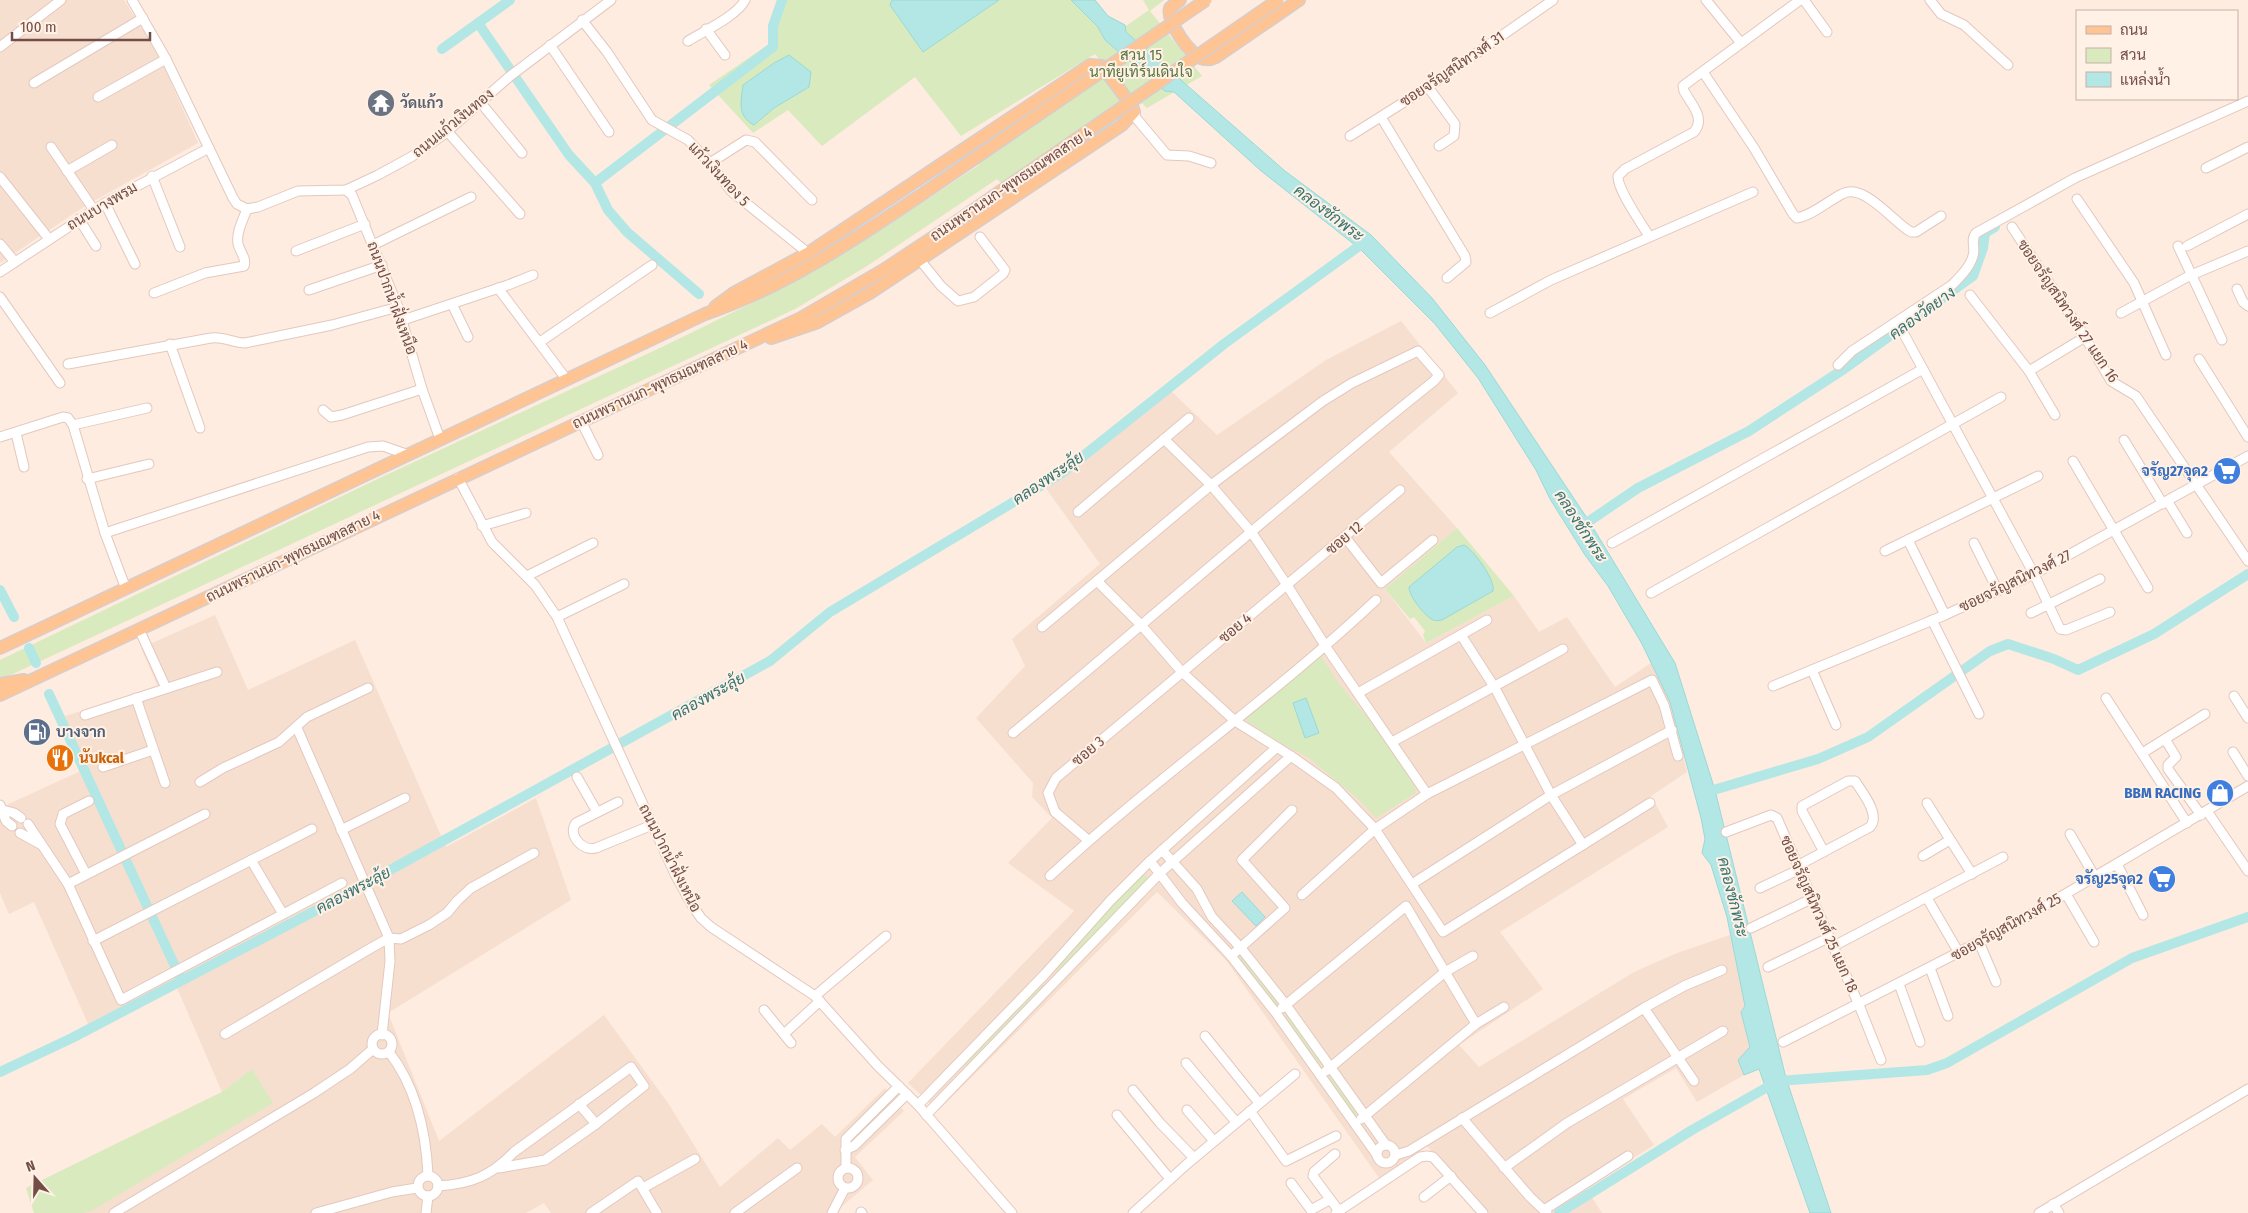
<svg xmlns="http://www.w3.org/2000/svg" width="2248" height="1213" font-family="'Fira Sans Condensed',Sarabun,sans-serif">
  <rect width="100%" height="100%" fill="#fdecdf"/>
  <g fill="#f7dfd0">
    <path d="M0,0H124L158,54L198,143L85,206L0,263Z"/>
    <path d="M1401,321L1458,393L1389,452L1457,528L1385,589L1426,643L1514,596L1539,632L1567,617L1615,687L1651,663L1670,702L1687,772L1651,796L1668,827L1500,932L1543,989L1459,1045L1479,1067L1634,972L1677,953L1730,935L1745,1006L1741,1012L1750,1047L1738,1060L1744,1075L1697,1102L1676,1068L1623,1099L1654,1145L1586,1188L1602,1213H1489L1427,1146L1379,1178L1226,960L1157,892L938,1111L908,1083L1074,911L1008,863L1052,818L1032,797L1033,783L976,718L1025,666L1012,639L1100,564L1045,487L1171,391L1217,435L1326,360Z"/>
    <path d="M215,615L248,690L355,640L446,847L536,798L571,900L388,1013L439,1141L604,1015L668,1103L720,1187L778,1138L790,1150L822,1124L835,1137L885,1088L904,1111L855,1157L873,1180L834,1213H551L544,1203L526,1213H34L26,1188L222,1092L174,981L89,1026L34,902L9,914L0,893V808L85,769L65,716L158,687L141,648Z"/>
  </g>
  <g fill="#d8eabe" fill-rule="evenodd">
    <path d="M782,0H891V5L923,52L999,0H1071L1098,27L1106,40L1149,10L1143,0H1164L1150,11L1202,76L1147,108L1142,103L1011,193L997,179L867,266L795,309L0,680V660L384,476L662,347L754,302L890,224L979,165L968,150L1101,62L1095,54L961,136L915,77L822,146L788,110L753,133L709,85L769,44ZM811,72L809,87L774,108L754,125Z"/>
    <path d="M1457,528L1514,596L1426,643L1423,635L1425,631L1414,617L1410,619L1385,589Z"/>
    <path d="M1321,656L1339,684L1378,730L1415,785L1416,793L1376,818L1356,797L1309,758L1266,735L1245,719Z"/>
    <path d="M1142,872L1149,880L1115,913L1061,974L1054,969Z"/>
    <path d="M1240,953L1280,1002L1275,1006L1235,958Z"/>
    <path d="M1041,983L1047,988L969,1068L963,1063Z"/>
    <path d="M1287,1015L1322,1063V1064L1320,1065L1284,1017Z"/>
    <path d="M252,1069L273,1103L93,1210L83,1213H34L26,1188L222,1092Z"/>
    <path d="M1330,1074L1357,1113L1354,1116L1326,1077Z"/>
  </g>
  <g fill="#b3e7e5" stroke="#99d9d7">
    <path d="M892,0H999L923,52L890,5Z"/>
    <path d="M1071,0H1095L1108,16L1125,25L1126,32L1285,171L1371,235L1432,298L1485,365L1589,521L1675,663L1715,790L1786,1078L1831,1213H1810L1759,1069L1744,1075L1738,1060L1750,1047L1741,1012L1745,1006L1727,917L1711,865L1702,853L1705,839L1701,818L1670,702L1642,644L1608,586L1585,555L1550,499L1536,470L1478,378L1435,324L1360,249L1260,170L1174,92L1165,91L1105,40L1098,27Z"/>
    <path d="M789,55L811,72L809,87L774,108L754,125C737,116 741,102 743,85L774,63Z"/>
    <path d="M1464,545C1474,550 1496,581 1493,591L1442,620C1437,621 1433,621 1430,618C1422,612 1409,596 1409,587L1457,547Z"/>
    <path d="M1306,698L1319,733L1305,738L1293,703Z"/>
    <path d="M1242,892L1265,917L1256,926L1232,901Z"/>
  </g>
  <g fill="none" stroke-linecap="round" stroke-linejoin="round">
    <g stroke="#b3e7e5" stroke-width="10">
      <path d="M478,23L569,155L595,183L608,210L627,232L699,294"/>
      <path d="M442,49L510,0"/>
      <path d="M595,183L773,47V26L782,0"/>
      <path d="M1582,526L1638,488L1749,431L1844,369L1973,276L1983,248L1985,233L1995,227"/>
      <path d="M0,590L14,617"/>
      <path d="M29,648L36,663"/>
      <path d="M49,694L180,977"/>
      <path d="M1707,792L1818,759L1868,737L1990,651L2008,644L2054,659L2078,670L2154,634L2248,574"/>
      <path d="M0,1072L72,1038L330,903L770,661L830,612L1062,473L1224,344L1366,241"/>
      <path d="M1559,1213L1692,1130L1778,1081L1927,1070L1947,1063L2132,958L2248,917"/>
    </g>
    <defs>
      <g id="minor">
        <path d="M132,0L166,59L233,198L237,204L247,209L258,207L298,191L346,190L378,175L411,157L443,135L509,77L611,0"/>
        <path d="M1706,0L1741,43"/>
        <path d="M1804,0L1827,32"/>
        <path d="M1930,0L1941,14L1964,25L2008,65"/>
        <path d="M582,20L607,52L652,120L688,140L710,163L731,191L808,253"/>
        <path d="M706,29L725,55"/>
        <path d="M688,41C704,31 737,16 745,0"/>
        <path d="M550,45L609,132"/>
        <path d="M0,47L61,0"/>
        <path d="M1703,72L1754,148L1793,214L1797,218C1813,215 1828,201 1842,194C1864,182 1894,223 1911,232H1916L1941,216"/>
        <path d="M34,83L143,18"/>
        <path d="M1428,87L1455,124L1454,136L1439,146"/>
        <path d="M98,97L166,59"/>
        <path d="M481,103L522,153"/>
        <path d="M1134,112L1136,118L1167,155L1189,156L1211,163"/>
        <path d="M1381,117L1465,256L1466,262L1447,278"/>
        <path d="M447,131L520,214"/>
        <path d="M1350,136L1428,87L1553,0"/>
        <path d="M51,147L94,210"/>
        <path d="M710,163L746,140L755,142L812,200"/>
        <path d="M2206,168L2248,147"/>
        <path d="M67,171L112,145"/>
        <path d="M152,176L180,247"/>
        <path d="M0,177L49,239"/>
        <path d="M346,190L352,195L398,307L422,389L440,439"/>
        <path d="M2077,199L2134,283L2166,355"/>
        <path d="M105,203L135,264"/>
        <path d="M79,219L96,246"/>
        <path d="M2012,227L2085,337L2111,381L2136,396L2248,561"/>
        <path d="M1649,236C1641,223 1617,189 1618,176L1625,169L1694,132C1706,118 1691,104 1684,91L1683,86L1800,0"/>
        <path d="M0,244L15,262"/>
        <path d="M373,245L471,197"/>
        <path d="M2178,246L2222,340"/>
        <path d="M2187,246L2248,214"/>
        <path d="M296,251L365,224"/>
        <path d="M920,260L941,286L958,301L974,297L1003,274L1005,270L980,237"/>
        <path d="M0,272L105,203L209,148"/>
        <path d="M498,288L567,380"/>
        <path d="M2237,289L2243,302L2248,306"/>
        <path d="M309,290L382,265"/>
        <path d="M154,293L205,273L244,266C247,259 240,252 238,244C236,232 243,220 247,209"/>
        <path d="M1970,295L2029,371L2055,415"/>
        <path d="M0,297L60,383"/>
        <path d="M452,304L468,337"/>
        <path d="M1490,313L1551,280L1753,192"/>
        <path d="M2121,313L2189,276L2248,251"/>
        <path d="M403,320L508,285L533,275"/>
        <path d="M1905,336L2034,574L2060,629L2066,630L2110,612"/>
        <path d="M540,342L652,265"/>
        <path d="M170,344L200,428"/>
        <path d="M2199,359L2248,437"/>
        <path d="M68,364L211,338C223,336 233,343 245,343L332,325L398,307"/>
        <path d="M1838,365L1852,351L1952,285C1960,277 1970,267 1973,256C1976,247 1970,240 1976,233L2075,178L2248,101"/>
        <path d="M2029,371L2085,337"/>
        <path d="M323,410L331,417L342,415L422,389"/>
        <path d="M581,421L598,455"/>
        <path d="M73,425L147,408"/>
        <path d="M16,433L24,467"/>
        <path d="M0,437L63,417L68,418L73,425L105,533L126,589"/>
        <path d="M1164,439L1211,485L1252,533L1287,585L1326,647L1427,794"/>
        <path d="M2124,440L2163,504"/>
        <path d="M2073,461L2148,588"/>
        <path d="M458,478L492,542L535,585L557,617L675,874L692,905L701,918L711,927L815,996L878,1066L918,1105L1012,1213"/>
        <path d="M87,479L149,464"/>
        <path d="M2168,502L2187,533"/>
        <path d="M1078,512L1189,418"/>
        <path d="M482,526L526,513"/>
        <path d="M105,533L368,447L383,446L406,454"/>
        <path d="M1345,537L1381,583L1433,540"/>
        <path d="M1908,540L1945,615"/>
        <path d="M1612,543L1923,369"/>
        <path d="M1974,543L1998,591"/>
        <path d="M1885,551L2038,476"/>
        <path d="M527,576L593,543"/>
        <path d="M1097,581L1142,626L1182,672L1235,721L1291,756L1336,788L1375,829L1443,932L1650,803"/>
        <path d="M1651,593L2001,397"/>
        <path d="M2031,613L2100,579"/>
        <path d="M557,617L624,584"/>
        <path d="M1932,620L1979,714"/>
        <path d="M139,629L166,688"/>
        <path d="M1461,635L1495,688L1551,795L1583,845"/>
        <path d="M1812,670L1836,725"/>
        <path d="M1773,686L1945,615L2034,574L2248,456"/>
        <path d="M1358,693L1487,620"/>
        <path d="M2234,696L2248,718"/>
        <path d="M136,698L165,783"/>
        <path d="M2106,698L2187,823"/>
        <path d="M85,715L217,672"/>
        <path d="M297,728L389,938L390,961L382,1035"/>
        <path d="M1013,733C1154,616 1291,495 1434,381L1439,375L1418,351L1352,383L1323,401L1211,485L1042,627"/>
        <path d="M2165,739L2176,757L2168,765V769L2201,815"/>
        <path d="M1392,742L1563,649"/>
        <path d="M2144,752L2205,714"/>
        <path d="M2233,752L2248,776"/>
        <path d="M103,767L153,750"/>
        <path d="M577,777L597,812"/>
        <path d="M200,782L223,768L279,742L307,717L368,688"/>
        <path d="M618,802L576,823C567,835 583,852 596,848L652,825"/>
        <path d="M1927,803L1972,874"/>
        <path d="M0,805L6,821L12,826"/>
        <path d="M3,810L14,813L21,818"/>
        <path d="M2207,811L2248,871"/>
        <path d="M28,824L68,884L121,1000L342,883"/>
        <path d="M341,830L405,798"/>
        <path d="M1726,832L1771,815L1777,818L1859,1005L1881,1060"/>
        <path d="M20,833L40,844"/>
        <path d="M2070,834L2095,877"/>
        <path d="M1088,840L1055,812L1048,793L1056,778L1400,490"/>
        <path d="M1162,850L1197,889L1212,917L1240,947L1286,1005L1386,1145"/>
        <path d="M1923,856L1950,840"/>
        <path d="M251,860L283,914"/>
        <path d="M1150,861L1182,903L1231,956L1276,1013L1377,1155"/>
        <path d="M2117,864L2143,915"/>
        <path d="M1797,866L1870,827C1881,815 1862,792 1855,781H1848L1802,806V811L1824,852"/>
        <path d="M86,874L60,824L63,814L89,801"/>
        <path d="M1050,876C1154,779 1272,698 1376,600"/>
        <path d="M68,884L205,814"/>
        <path d="M1412,884L1551,795L1672,730"/>
        <path d="M1760,888L1798,870"/>
        <path d="M2066,894L2094,942"/>
        <path d="M1302,895L1375,829L1427,794L1652,680L1664,705L1678,756"/>
        <path d="M1927,898L1959,953"/>
        <path d="M1751,928L1811,899"/>
        <path d="M93,941L312,829"/>
        <path d="M1979,942L1996,982"/>
        <path d="M1832,947L2003,857"/>
        <path d="M1231,956L1285,908L1242,860L1292,810"/>
        <path d="M1768,967L1828,938"/>
        <path d="M1930,968L1948,1016"/>
        <path d="M1899,984L1920,1042"/>
        <path d="M815,996L886,936"/>
        <path d="M1282,1008L1406,906L1476,1024"/>
        <path d="M1644,1008L1694,1081"/>
        <path d="M764,1010L791,1043"/>
        <path d="M225,1034L371,948L389,938L401,939L429,925L447,913L457,901L471,888L534,853"/>
        <path d="M784,1034L820,1001"/>
        <circle cx="382" cy="1044" r="10"/>
        <path d="M1205,1036L1259,1103"/>
        <path d="M1783,1042L2018,922L2248,786"/>
        <path d="M389,1052C416,1087 426,1131 428,1175"/>
        <path d="M1186,1063L1236,1122"/>
        <path d="M1326,1071L1445,972L1473,956"/>
        <path d="M1133,1090L1160,1123L1194,1158"/>
        <path d="M579,1104L596,1124"/>
        <path d="M918,1105L1045,974L1110,901L1150,861L1276,748"/>
        <path d="M1187,1110L1214,1141"/>
        <path d="M1250,1111L1286,1161L1336,1136"/>
        <path d="M926,1115L1160,873L1291,756"/>
        <path d="M1117,1115L1170,1179"/>
        <path d="M1462,1118L1530,1197L1547,1213"/>
        <path d="M1361,1119L1476,1024L1504,1007"/>
        <circle cx="1386" cy="1154" r="9"/>
        <path d="M845,1150L854,1146L907,1094"/>
        <path d="M1335,1154L1314,1172L1313,1176L1339,1211"/>
        <path d="M1396,1155L1409,1151L1644,1008L1684,986L1722,970"/>
        <circle cx="848" cy="1178" r="10"/>
        <path d="M846,1168V1139L899,1086"/>
        <path d="M1504,1168L1567,1123L1723,1031"/>
        <circle cx="428" cy="1186" r="10"/>
        <path d="M1291,1183L1311,1210L1329,1200"/>
        <path d="M438,1186C471,1184 491,1176 514,1152L631,1067L644,1086L596,1124L545,1160L499,1168"/>
        <path d="M643,1188L695,1159"/>
        <path d="M1424,1197L1451,1176"/>
        <path d="M2053,1204L2059,1213"/>
        <path d="M1544,1210L1628,1156"/>
        <path d="M861,1212L862,1213"/>
        <path d="M114,1213L314,1093L350,1069L373,1049"/>
        <path d="M316,1213L392,1192L417,1188"/>
        <path d="M426,1213L428,1196"/>
        <path d="M591,1213L638,1181L657,1213"/>
        <path d="M735,1213L797,1168"/>
        <path d="M832,1213L845,1188"/>
        <path d="M1133,1213L1187,1164L1295,1074"/>
        <path d="M1336,1213L1420,1157L1427,1156L1433,1157L1483,1213"/>
        <path d="M2039,1213L2248,1089"/>
      </g>
      <g id="major">
        <path d="M1180,0L1170,8C1166,21 1191,57 1204,59C1209,60 1212,59 1216,57L1299,0"/>
        <path d="M715,307L734,293L808,253L1090,65L1102,66L1132,106L1134,112L1122,125L870,293L818,322L771,338"/>
        <path d="M0,648L705,314C785,287 854,240 924,193"/>
        <path d="M0,684L24,680"/>
        <path d="M0,695L801,318L885,269L956,222"/>
      </g>
    </defs>
    <use href="#minor" stroke="#e3c8be" stroke-width="11"/>
    <use href="#major" stroke="#d8cdcb" stroke-width="14"/>
    <use href="#minor" stroke="#fff" stroke-width="9"/>
    <use href="#major" stroke="#ffc494" stroke-width="11"/>
    <defs>
      <g id="major-bridge">
        <path d="M924,193L1206,0"/>
        <path d="M956,222L1278,0"/>
      </g>
    </defs>
    <use href="#major-bridge" stroke="#d8cdcb" stroke-width="14" stroke-linecap="butt"/>
    <use href="#major-bridge" stroke="#ffc494" stroke-width="11"/>
  </g>
  <defs>
    <symbol id="temple-disc" viewBox="-11 -11 22 22"><circle r="9.5" fill="#6b7280" stroke="#fff1e6"/><path d="M0-6L5-2H3V0L6.5 2.5H4V6H1.5V3h-3V6H-4V2.5H-6.5L-3 0V-2H-5Z" fill="#fff"/></symbol>
    <symbol id="supermarket-disc" viewBox="-11 -11 22 22"><circle r="9.5" fill="#3f7fe0" stroke="#fff1e6"/><path d="M-6-5.5h2.5l.6 2H6L4.5 2H-2.5L-4.4-4H-6ZM-1.5 3.2a1.3 1.3 0 1 0 .1 0ZM3 3.2a1.3 1.3 0 1 0 .1 0Z" fill="#fff"/></symbol>
    <symbol id="fuel-disc" viewBox="-11 -11 22 22"><circle r="9.5" fill="#5c6f8a" stroke="#fff1e6"/><path d="M-5.5-6h7V0h2V4h1.3V-2.5L3-4.5l.8-.8L6-3V5H2.5V1h-1V6h-7ZM-4.2-4.7v3.2H.2V-4.7Z" fill="#fff"/></symbol>
    <symbol id="restaurant-disc" viewBox="-11 -11 22 22"><circle r="9.5" fill="#e8710a" stroke="#fff1e6"/><path d="M-5-6h1v4h1v-4h1v4h1v-4h1v5L-1.5 .5V6h-2V.5L-5-1ZM5-6V6H3V1.5H1.5Q1.5-4 5-6Z" fill="#fff"/></symbol>
    <symbol id="shop-disc" viewBox="-11 -11 22 22"><circle r="9.5" fill="#3f7fe0" stroke="#fff1e6"/><path d="M-5-2.5h2.3a2.7 3.5 0 0 1 5.4 0H5L5.5 6h-11ZM-1.5-2.5h3a1.5 2.3 0 0 0-3 0Z" fill="#fff"/></symbol>
  </defs>
  <g fill-rule="evenodd">
    <use href="#temple-disc" x="365" y="87" width="32" height="32"/>
    <use href="#supermarket-disc" x="2211" y="455" width="32" height="32"/>
    <use href="#fuel-disc" x="21" y="716" width="32" height="32"/>
    <use href="#restaurant-disc" x="44" y="742" width="32" height="32"/>
    <use href="#shop-disc" x="2204" y="777" width="32" height="32"/>
    <use href="#supermarket-disc" x="2146" y="863" width="32" height="32"/>
  </g>
  <g text-anchor="middle" dominant-baseline="central" stroke-width="4" stroke-linejoin="round" paint-order="stroke">
    <g font-size="15" fill="#57743c" stroke="#fff1e6">
      <text x="1141" y="55">สวน 15<tspan x="1141" dy="17">นาทียูเทิร์นเดินใจ</tspan></text>
    </g>
    <g font-size="15" fill="#744e46" stroke="#fff1e6">
      <text transform="translate(1452 69) rotate(-34)">ซอยจรัญสนิทวงศ์ 31</text>
      <text transform="translate(453 123) rotate(-39)">ถนนแก้วเงินทอง</text>
      <text transform="translate(719 174) rotate(47)">แก้วเงินทอง 5</text>
      <text transform="translate(1011 184) rotate(-34)">ถนนพรานนก-พุทธมณฑลสาย 4</text>
      <text transform="translate(102 206) rotate(-31)">ถนนบางพรม</text>
      <text transform="translate(392 298) rotate(70)">ถนนปากน้ำฝั่งเหนือ</text>
      <text transform="translate(2068 311) rotate(56)">ซอยจรัญสนิทวงศ์ 27 แยก 16</text>
      <text transform="translate(660 384) rotate(-25)">ถนนพรานนก-พุทธมณฑลสาย 4</text>
      <text transform="translate(1344 538) rotate(-40)">ซอย 12</text>
      <text transform="translate(293 556) rotate(-26)">ถนนพรานนก-พุทธมณฑลสาย 4</text>
      <text transform="translate(2015 581) rotate(-26)">ซอยจรัญสนิทวงศ์ 27</text>
      <text transform="translate(1235 628) rotate(-40)">ซอย 4</text>
      <text transform="translate(1088 751) rotate(-40)">ซอย 3</text>
      <text transform="translate(670 858) rotate(63)">ถนนปากน้ำฝั่งเหนือ</text>
      <text transform="translate(1819 914) rotate(66)">ซอยจรัญสนิทวงศ์ 25 แยก 18</text>
      <text transform="translate(2006 927) rotate(-29)">ซอยจรัญสนิทวงศ์ 25</text>
    </g>
    <g font-size="15" font-weight="bold" fill="#5b616d" stroke="#fff1e6" text-anchor="start">
      <text x="400" y="103">วัดแก้ว</text>
    </g>
    <g font-size="15" font-weight="bold" fill="#366cbe" stroke="#fff1e6" text-anchor="end">
      <text x="2208" y="471">จรัญ27จุด2</text>
      <text x="2201" y="793">BBM RACING</text>
      <text x="2143" y="879">จรัญ25จุด2</text>
    </g>
    <g font-size="15" font-weight="bold" fill="#4e5e75" stroke="#fff1e6" text-anchor="start">
      <text x="56" y="732">บางจาก</text>
    </g>
    <g font-size="15" font-weight="bold" fill="#c56008" stroke="#fff1e6" text-anchor="start">
      <text x="79" y="758">นับkcal</text>
    </g>
    <g font-size="16" font-style="italic" fill="#377472" stroke="#fff1e6">
      <text transform="translate(1329 213) rotate(37)">คลองชักพระ</text>
      <text transform="translate(1922 313) rotate(-36)">คลองวัดยาง</text>
      <text transform="translate(1048 478) rotate(-34)">คลองพระลุ้ย</text>
      <text transform="translate(1581 526) rotate(57)">คลองชักพระ</text>
      <text transform="translate(708 696) rotate(-29)">คลองพระลุ้ย</text>
      <text transform="translate(353 890) rotate(-28)">คลองพระลุ้ย</text>
      <text transform="translate(1733 897) rotate(76)">คลองชักพระ</text>
    </g>
  </g>
  <rect x="2076" y="10" width="162" height="90" fill="#fff1e6" stroke="#c7b0a6"/>
  <rect x="2086" y="26" width="25" height="8" fill="#ffc494" stroke="#c7b0a6"/>
  <text x="2120" y="35" font-size="15" fill="#744e46">ถนน</text>
  <rect x="2086" y="48" width="25" height="15" fill="#d8eabe" stroke="#c7b0a6"/>
  <text x="2120" y="60" font-size="15" fill="#744e46">สวน</text>
  <rect x="2086" y="72" width="25" height="15" fill="#b3e7e5" stroke="#c7b0a6"/>
  <text x="2120" y="85" font-size="15" fill="#744e46">แหล่งน้ำ</text>
  <g transform="translate(35 1178) rotate(340)" stroke="#fff1e6" stroke-width="4" paint-order="stroke">
  <path d="M0-4L9 19L0 12L-9 19Z" fill="#744e46"/>
  <text y="-8" font-size="14" font-weight="bold" text-anchor="middle" fill="#744e46">N</text>
  </g>
  <path d="M12 32v8h138v-8" fill="none" stroke="#744e46" stroke-width="2.5"/>
  <text x="20" y="32" font-size="15" fill="#744e46" stroke="#fff1e6" stroke-width="4" paint-order="stroke">100 m</text>
</svg>
